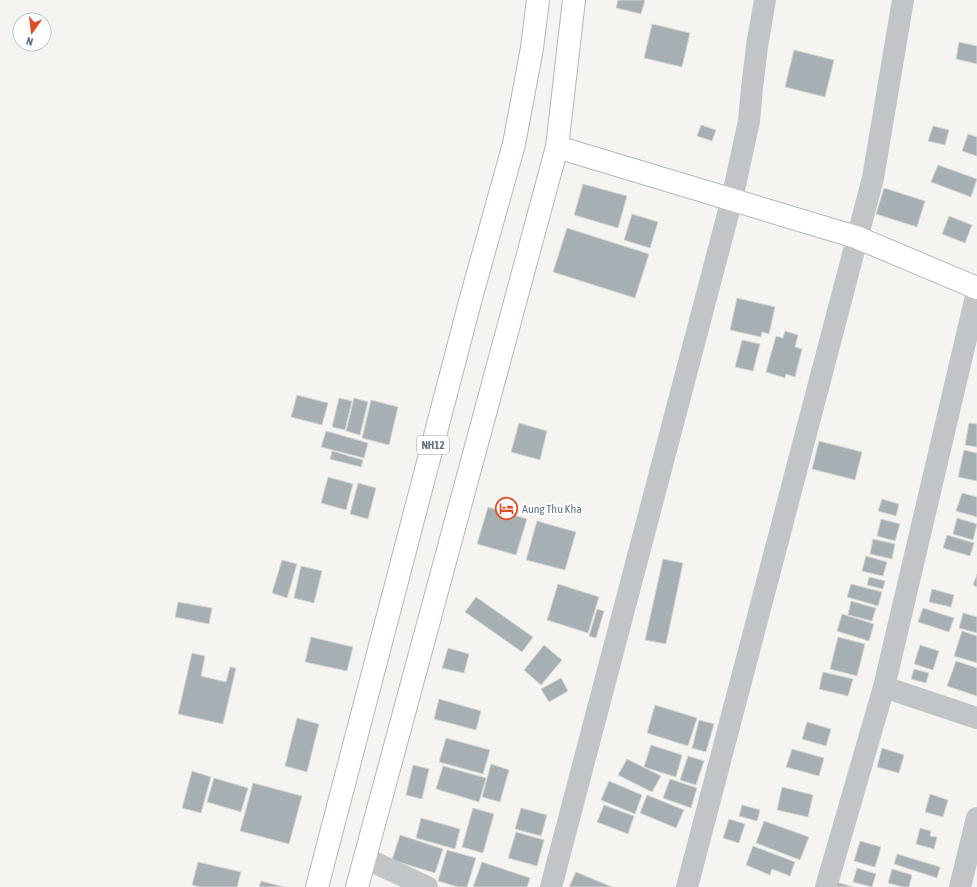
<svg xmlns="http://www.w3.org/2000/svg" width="977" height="887" font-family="'Asap Condensed',sans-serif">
  <rect width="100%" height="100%" fill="#f5f4f0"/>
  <g fill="#a6afb4" stroke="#d6d6d3">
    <path d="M618,0H645L641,14L616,8Z"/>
    <path d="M652,24L690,33L682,67L644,58Z"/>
    <path d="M959,42L977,46V64L956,59Z"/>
    <path d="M794,50L834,60L825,97L785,87Z"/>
    <path d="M701,125L716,130L712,141L697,136Z"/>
    <path d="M933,126L949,130L945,145L928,141Z"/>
    <path d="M968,134L977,137V156L962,151Z"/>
    <path d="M938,165L977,179L971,197L931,182Z"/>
    <path d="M583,184L627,196L618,228L574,215Z"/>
    <path d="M884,188L925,201L917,227L876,214Z"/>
    <path d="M632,214L658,222L650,248L624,240Z"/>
    <path d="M949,216L972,225L965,243L942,234Z"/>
    <path d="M567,228L649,254L635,298L553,272Z"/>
    <path d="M737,298L775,307L769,334L762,332L761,337L730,330Z"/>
    <path d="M785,331L798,335L795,347L802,349L795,377L786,374L785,378L766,372L776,336L783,338Z"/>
    <path d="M742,340L760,344L753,371L735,367Z"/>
    <path d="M297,395L328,403L322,425L291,417Z"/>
    <path d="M339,398L352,401L345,430L332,427Z"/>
    <path d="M354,398L368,402L360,435L346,431Z"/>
    <path d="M371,400L398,407L389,445L362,438Z"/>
    <path d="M519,423L547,431L540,460L511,452Z"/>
    <path d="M969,423L977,424V447L965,445Z"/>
    <path d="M326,431L368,443L364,458L321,447Z"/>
    <path d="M819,441L862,452L855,480L812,469Z"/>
    <path d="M964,450L977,453V481L958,477Z"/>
    <path d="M332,451L363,460L361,467L330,459Z"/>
    <path d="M328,477L353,484L346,510L321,503Z"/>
    <path d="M358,483L376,488L368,519L350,514Z"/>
    <path d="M962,493L977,497V517L956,511Z"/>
    <path d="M882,499L899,504L896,516L878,511Z"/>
    <path d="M488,507L527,519L516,555L477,544Z"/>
    <path d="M957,518L977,524L973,540L953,534Z"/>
    <path d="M881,519L900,524L895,541L877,536Z"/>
    <path d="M537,521L576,532L565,570L526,560Z"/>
    <path d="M947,535L974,543L970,556L943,548Z"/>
    <path d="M873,539L895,544L892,559L870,554Z"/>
    <path d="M866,556L887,562L883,576L862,571Z"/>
    <path d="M663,559L683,563L666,644L645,640Z"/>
    <path d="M282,560L297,564L287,598L272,593Z"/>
    <path d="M301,566L322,571L314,603L294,598Z"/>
    <path d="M977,574V587L973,585Z"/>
    <path d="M869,577L885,581L883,589L867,585Z"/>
    <path d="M558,584L599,597L588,633L547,620Z"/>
    <path d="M851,584L882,592L878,606L847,597Z"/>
    <path d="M932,589L954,595L951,607L929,602Z"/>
    <path d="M476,597L533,637L522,652L465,612Z"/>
    <path d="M851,601L876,608L872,621L848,615Z"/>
    <path d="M178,602L212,608L209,624L175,617Z"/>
    <path d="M923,608L954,618L949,632L918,622Z"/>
    <path d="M597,609L604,611L596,638L589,636Z"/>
    <path d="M963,613L977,617V633L959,628Z"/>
    <path d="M842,614L874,624L869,641L837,631Z"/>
    <path d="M962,631L977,636V663L954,656Z"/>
    <path d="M311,637L353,647L347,671L305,662Z"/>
    <path d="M838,637L865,644L857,676L830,669Z"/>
    <path d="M544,645L562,660L541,685L524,670Z"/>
    <path d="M920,645L939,651L933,670L914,664Z"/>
    <path d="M448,648L469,654L464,673L442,668Z"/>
    <path d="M192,653L205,656L201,676L226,682L230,667L236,668L223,724L178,714Z"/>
    <path d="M956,661L977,668V696L947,686Z"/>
    <path d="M914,669L929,673L926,683L911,679Z"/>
    <path d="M823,672L853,679L848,696L819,689Z"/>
    <path d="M561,678L568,691L549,702L541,689Z"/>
    <path d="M439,699L481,711L476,730L434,719Z"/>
    <path d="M655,705L697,718L688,746L647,733Z"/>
    <path d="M297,718L319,724L307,772L285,766Z"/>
    <path d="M699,720L714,724L706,752L692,748Z"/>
    <path d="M807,722L831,729L826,746L802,739Z"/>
    <path d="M446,738L490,750L483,774L439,762Z"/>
    <path d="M651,745L682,755L676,777L644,767Z"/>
    <path d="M882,748L904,755L899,773L877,767Z"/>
    <path d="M792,749L824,758L819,776L786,767Z"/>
    <path d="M688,756L704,761L696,785L680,780Z"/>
    <path d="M627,759L661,776L652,792L618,775Z"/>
    <path d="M491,764L509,770L500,802L482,797Z"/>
    <path d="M413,765L429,769L422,799L406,795Z"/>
    <path d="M443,766L486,778L479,802L436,789Z"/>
    <path d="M192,771L211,777L201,813L182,808Z"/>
    <path d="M214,778L248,788L241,812L207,802Z"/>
    <path d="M670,779L697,788L691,808L663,798Z"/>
    <path d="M609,781L642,795L635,814L601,800Z"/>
    <path d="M253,783L302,796L289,844L240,831Z"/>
    <path d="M782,787L813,795L808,817L777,810Z"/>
    <path d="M930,794L948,800L943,817L925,812Z"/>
    <path d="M647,795L684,810L676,828L640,813Z"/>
    <path d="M604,805L634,816L628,834L597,822Z"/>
    <path d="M742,805L760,810L757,821L739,816Z"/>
    <path d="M473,808L494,814L483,853L462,847Z"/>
    <path d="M521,808L547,815L541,836L515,829Z"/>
    <path d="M421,818L460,829L455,849L416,838Z"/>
    <path d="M729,819L745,824L739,843L723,838Z"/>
    <path d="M764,821L809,837L800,860L756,843Z"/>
    <path d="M920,828L931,831L930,836L937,837L934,849L916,844Z"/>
    <path d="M516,832L544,840L537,866L508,858Z"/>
    <path d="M400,835L443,849L435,873L392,860Z"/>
    <path d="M860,841L881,847L875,867L854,861Z"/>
    <path d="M753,846L795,862L790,876L772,869L770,875L746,865Z"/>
    <path d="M447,850L476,858L467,887H458L438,881Z"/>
    <path d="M897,854L940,867L937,878L894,864Z"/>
    <path d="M198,862L241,872L237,887H200L192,885Z"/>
    <path d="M482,862L530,878L527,887H473Z"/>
    <path d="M857,868L876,874L872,887L853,882Z"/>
    <path d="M892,869L912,875L909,887H903L888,883Z"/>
    <path d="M576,872L612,887H569Z"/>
    <path d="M261,881L284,887H259Z"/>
    <path d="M833,881L853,887H831Z"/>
  </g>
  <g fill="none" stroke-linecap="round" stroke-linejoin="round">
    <defs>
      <path id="secondary" d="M557,147L856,237L977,288"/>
      <g id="highway">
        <path d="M317,887L471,298L514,144L532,48L538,0"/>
        <path d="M357,887L557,147L574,0"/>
      </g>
    </defs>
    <use href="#secondary" stroke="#b1b7bb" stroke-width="24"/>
    <use href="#highway" stroke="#b4b7ba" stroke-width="24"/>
    <g stroke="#c1c5c8" stroke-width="22">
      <path d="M884,687L977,718"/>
      <path d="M365,858L427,887"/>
      <path d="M551,887L732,199L749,121L752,88L757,46L765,0"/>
      <path d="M687,887L873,178L903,0"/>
      <path d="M826,887L884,687L977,292"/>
      <path d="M960,887L977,818"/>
    </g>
    <use href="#secondary" stroke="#fff" stroke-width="22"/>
    <use href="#highway" stroke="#fff" stroke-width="22"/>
  </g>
  <defs>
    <symbol id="hotel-ring" viewBox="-11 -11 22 22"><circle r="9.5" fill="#fff" stroke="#e24c22" stroke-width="1.5"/><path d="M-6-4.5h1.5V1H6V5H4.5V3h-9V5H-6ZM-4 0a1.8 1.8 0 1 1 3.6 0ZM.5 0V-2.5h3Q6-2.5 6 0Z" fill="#e24c22"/></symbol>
  </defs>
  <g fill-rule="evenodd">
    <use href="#hotel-ring" x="494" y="496" width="25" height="25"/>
  </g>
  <g text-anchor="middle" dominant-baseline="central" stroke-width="4" stroke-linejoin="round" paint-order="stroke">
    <rect fill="#fff" stroke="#929ea8" stroke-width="1" x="417" y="436" width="32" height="18" rx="3"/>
    <g font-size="11" font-weight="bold" fill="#637582">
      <text x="433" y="445">NH12</text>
    </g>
    <g font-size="12" fill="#637582" stroke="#fff" text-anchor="start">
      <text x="522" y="509">Aung Thu Kha</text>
    </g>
  </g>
  <g transform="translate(32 32) rotate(194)"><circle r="19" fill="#ffffff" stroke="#c1c8cd"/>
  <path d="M0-3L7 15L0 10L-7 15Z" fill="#e24c22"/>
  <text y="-6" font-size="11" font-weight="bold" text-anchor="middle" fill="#637582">N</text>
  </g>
</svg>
